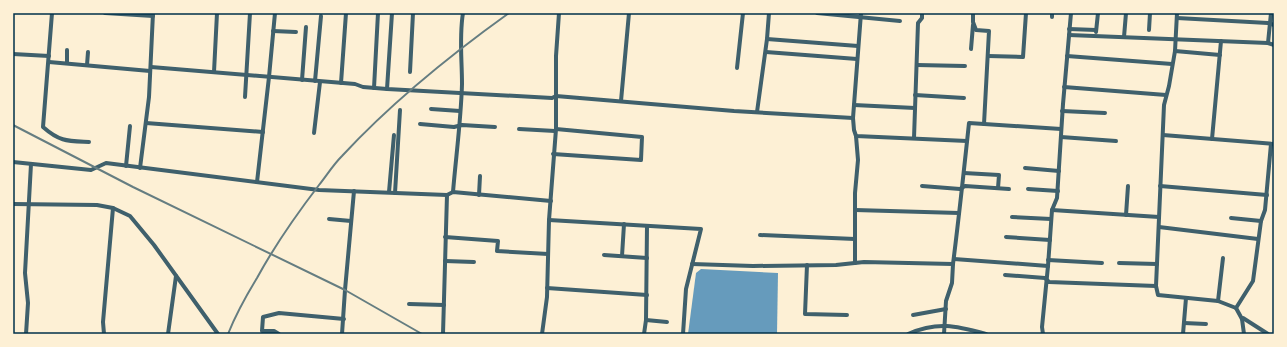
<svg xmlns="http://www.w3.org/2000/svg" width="1287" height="347" font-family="'Source Sans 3',sans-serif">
  <rect width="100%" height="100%" fill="#fdf0d5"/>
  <path fill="#669bbc" d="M701,269L778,273L777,334H688L696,273Z"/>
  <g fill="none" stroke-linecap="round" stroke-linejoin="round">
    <g stroke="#3f606c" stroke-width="4">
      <path d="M52,13L43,127C60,142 68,141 89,142"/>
      <path d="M105,13L153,16"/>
      <path d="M817,13L900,21"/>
      <path d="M861,13L853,118L854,130L856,136L967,141"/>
      <path d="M973,13V22L976,30L989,31L984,124"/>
      <path d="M1177,13L1175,51L1169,86L1164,105L1156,286L1158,295L1218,301L1236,308L1242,319L1244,334"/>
      <path d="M1052,17V13"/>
      <path d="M1177,18L1268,23L1274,25"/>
      <path d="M1069,29L1096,30"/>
      <path d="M1149,30L1150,13"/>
      <path d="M273,31L296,32"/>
      <path d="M1096,32L1098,13"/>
      <path d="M1069,35L1268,43L1274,45"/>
      <path d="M1124,37L1126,13"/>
      <path d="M767,39L858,46"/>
      <path d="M1268,43L1271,13"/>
      <path d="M971,49L973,25"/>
      <path d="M1175,51L1220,55"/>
      <path d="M766,52L857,59"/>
      <path d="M13,54L49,56"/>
      <path d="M988,56L1023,57L1026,13"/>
      <path d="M1067,56L1172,64"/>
      <path d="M49,62L150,71"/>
      <path d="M67,63V50"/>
      <path d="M87,65L88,52"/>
      <path d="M917,65L965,66"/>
      <path d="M151,67L355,84L363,87L387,89L552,98L556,96L734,111L853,118"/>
      <path d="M737,68L743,13"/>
      <path d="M214,72L217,13"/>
      <path d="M410,72L413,13"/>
      <path d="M302,80L306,27"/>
      <path d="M315,81L321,16"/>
      <path d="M341,83L346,13"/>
      <path d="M1064,87L1166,95"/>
      <path d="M374,88L378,13"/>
      <path d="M387,89L392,13"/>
      <path d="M915,95L964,98"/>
      <path d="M245,97L250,13"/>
      <path d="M621,101L629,13"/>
      <path d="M854,105L915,108"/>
      <path d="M431,109L460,111"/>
      <path d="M1062,111L1105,113"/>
      <path d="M757,112L767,39L769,13"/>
      <path d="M146,123L263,132"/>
      <path d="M420,124L454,127L462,125L495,127"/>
      <path d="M519,129L555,131"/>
      <path d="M314,133L320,82"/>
      <path d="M1163,135L1274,144"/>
      <path d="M1061,137L1116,141"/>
      <path d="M914,138L918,23L922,18V13"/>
      <path d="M1212,139L1221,41"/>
      <path d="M553,154L641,160L642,137L556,129"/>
      <path d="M13,162L91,170L106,163L319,190L447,195L453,192L551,201"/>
      <path d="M126,166L130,126"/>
      <path d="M140,168L149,97L153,13"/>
      <path d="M1025,168L1059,171"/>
      <path d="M964,173L999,175L998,188"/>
      <path d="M257,182L269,77L275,13"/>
      <path d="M922,186L960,189L965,186L1009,189"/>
      <path d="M1160,186L1267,195"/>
      <path d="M1028,189L1058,191"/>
      <path d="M389,192L394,135"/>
      <path d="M453,192C456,156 461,120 462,84C462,60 459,37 463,13"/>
      <path d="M395,193L400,110"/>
      <path d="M479,195L480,176"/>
      <path d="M13,204L97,205L113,208L130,216L154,245L218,334"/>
      <path d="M855,210L959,213"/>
      <path d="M1052,210L1159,217"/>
      <path d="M1126,215L1128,186"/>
      <path d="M1012,217L1051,219"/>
      <path d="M1231,218L1261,221"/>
      <path d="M329,219L351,221"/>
      <path d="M549,220L701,229L686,289L683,334"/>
      <path d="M1159,227L1258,239"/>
      <path d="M760,235L855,239"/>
      <path d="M445,237L498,241L497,251L548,254"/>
      <path d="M1006,237L1050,240"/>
      <path d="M604,255L647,258"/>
      <path d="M622,256L624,224"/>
      <path d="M954,259L1048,266"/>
      <path d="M1048,260L1102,263"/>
      <path d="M445,261L474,262"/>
      <path d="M855,263V193L858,160L856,136"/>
      <path d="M1119,263L1157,264"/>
      <path d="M692,264L753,266L836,265L864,262L953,264C959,217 964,170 969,123L1061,129"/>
      <path d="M807,265L805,314L847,315"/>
      <path d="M1005,275L1045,278L1049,282L1156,286"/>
      <path d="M547,288L647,295"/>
      <path d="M1218,301L1223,258"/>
      <path d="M409,304L444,305"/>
      <path d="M1236,308L1253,281L1261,221L1265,210L1271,144"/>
      <path d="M913,315L946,309"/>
      <path d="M1242,319L1243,318L1268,334"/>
      <path d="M646,320L667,322"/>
      <path d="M1184,323L1206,324"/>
      <path d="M26,334L28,303L25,273L31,164"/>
      <path d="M104,334L103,322L113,208"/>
      <path d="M168,334L176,276"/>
      <path d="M279,334L274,331H262L263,317L279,313L344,319"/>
      <path d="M342,334L345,290L354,191"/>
      <path d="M443,334L447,195"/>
      <path d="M542,334L547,297L549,220L556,129V56L559,13"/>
      <path d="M644,334L646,320L647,226"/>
      <path d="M908,334C938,321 956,326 986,334"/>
      <path d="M944,334L946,301L952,283L953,264"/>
      <path d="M1043,334L1042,327L1048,266L1052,210L1057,198L1063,104L1071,13"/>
      <path d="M1183,334L1186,298"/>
    </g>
    <g stroke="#657d81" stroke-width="2">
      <path d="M13,125L133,187L345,290L422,334"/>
      <path d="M228,334C236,314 246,296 257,278C275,245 296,215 319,185C327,175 333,165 342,156C392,102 449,56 509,13"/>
    </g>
  </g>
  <rect width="1287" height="347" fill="none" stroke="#fdf0d5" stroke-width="28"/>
  <rect x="14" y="14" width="1259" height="319" fill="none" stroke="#003049" stroke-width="1.5"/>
</svg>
